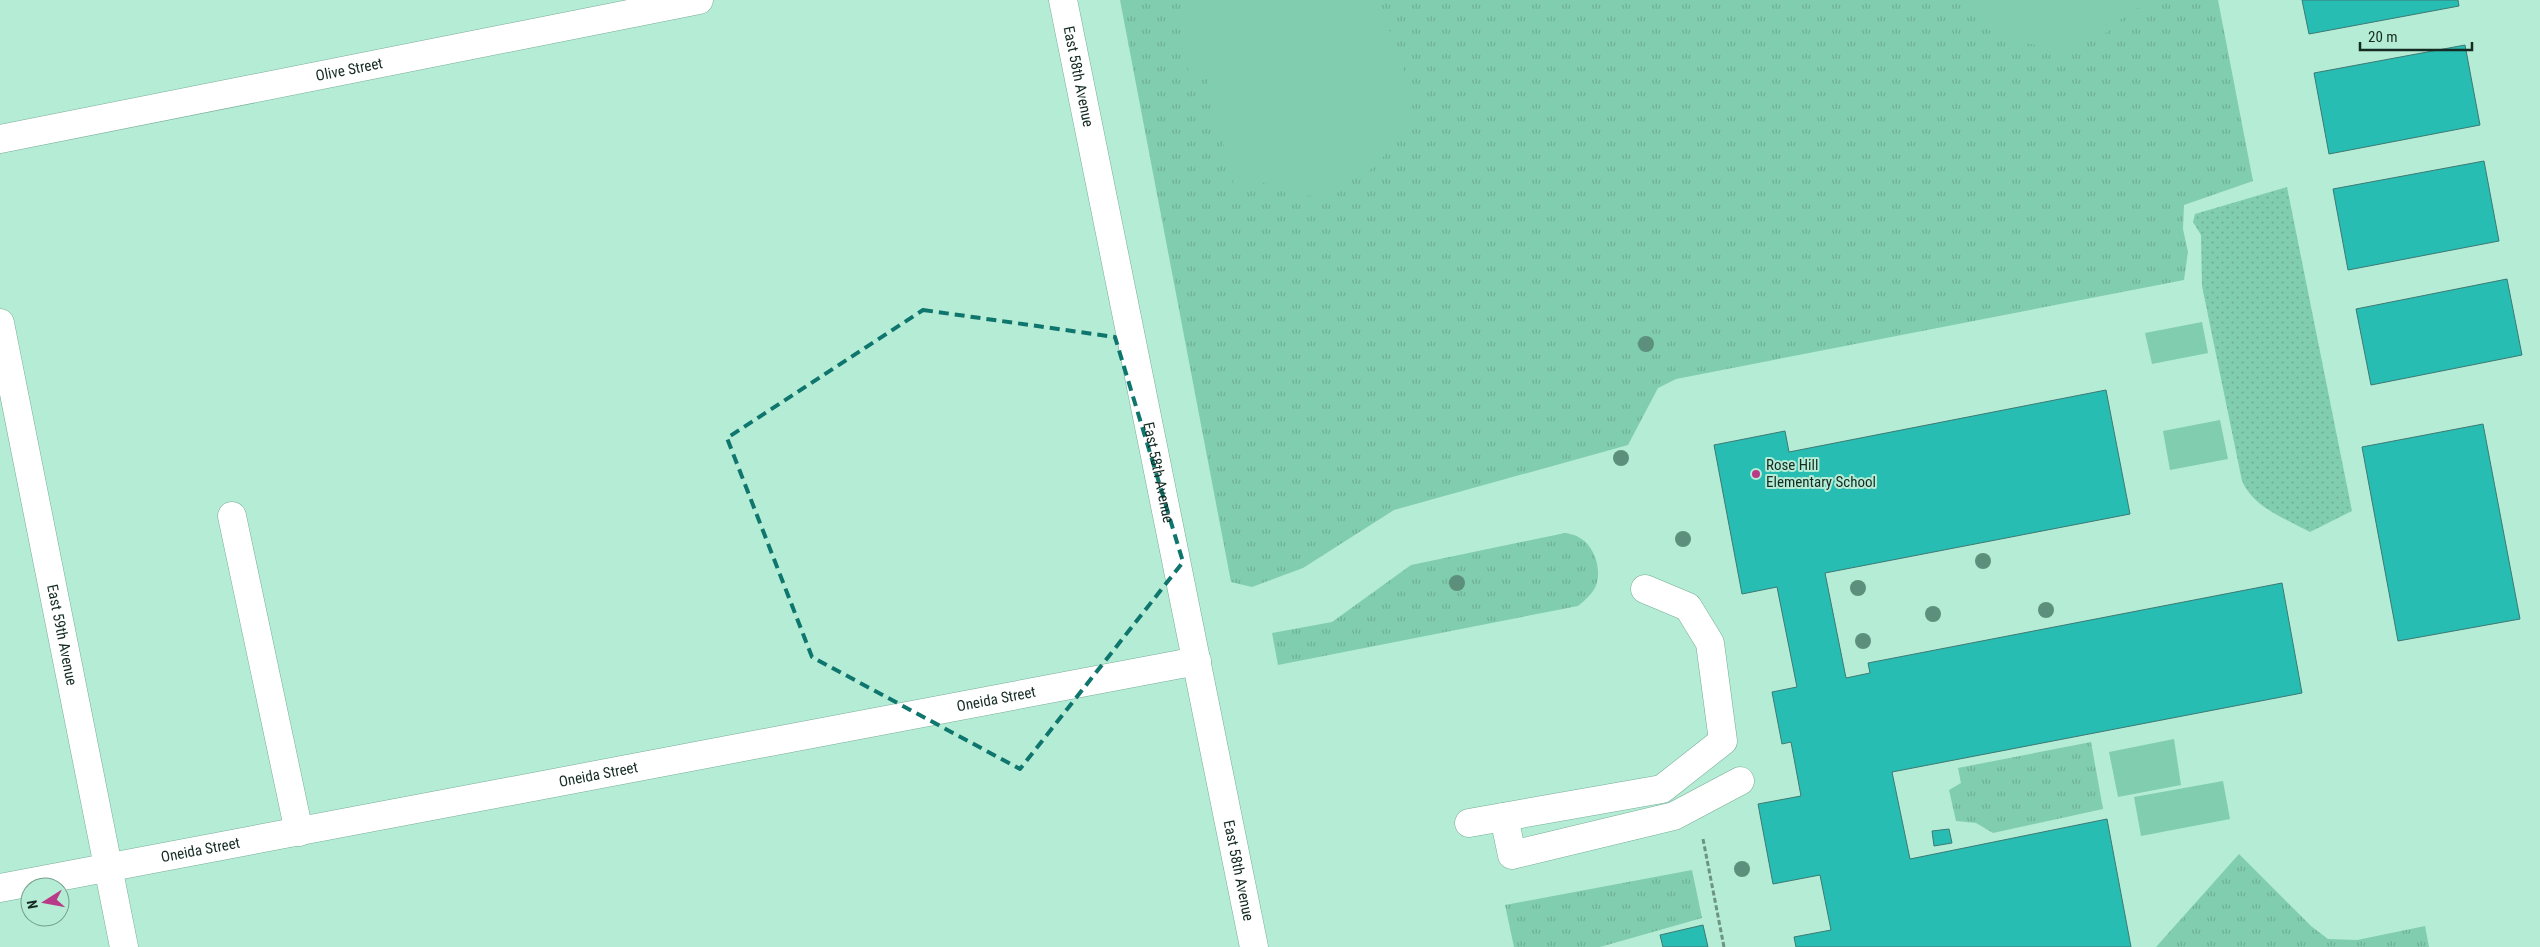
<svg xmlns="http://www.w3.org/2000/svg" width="2540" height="947" font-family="'Roboto Condensed',sans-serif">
  <defs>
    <pattern id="grass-tufts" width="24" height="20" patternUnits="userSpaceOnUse" patternTransform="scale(1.25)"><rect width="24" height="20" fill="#81cdaf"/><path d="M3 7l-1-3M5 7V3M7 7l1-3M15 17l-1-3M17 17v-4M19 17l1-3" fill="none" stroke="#6fb096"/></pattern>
    <pattern id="park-dots" width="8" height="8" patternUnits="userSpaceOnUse" patternTransform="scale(1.25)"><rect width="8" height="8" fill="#81cdaf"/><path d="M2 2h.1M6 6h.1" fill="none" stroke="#6fb096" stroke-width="1.8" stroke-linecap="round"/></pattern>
  </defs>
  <rect width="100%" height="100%" fill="#b5ecd5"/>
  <g fill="url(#grass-tufts)">
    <path d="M1120,0H2218L2253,181L2184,205L2183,229L2188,252L2184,280L1676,379L1658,388L1628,445L1394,510L1303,568L1252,587L1231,582Z"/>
    <path d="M1565,533C1570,534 1576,535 1580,538C1594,546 1601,567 1597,582C1595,592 1585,600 1578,606L1278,665L1272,633L1332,622L1411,565Z"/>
    <path d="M2091,742L2103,809L1993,833L1976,823L1956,821L1949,790L1961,783L1958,768Z"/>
    <path d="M2239,854L2311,926L2328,939L2357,940L2425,926L2429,947H2156Z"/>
    <path d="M1692,870L1702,918L1600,947H1514L1505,905Z"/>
  </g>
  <path fill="url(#park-dots)" d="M2287,187L2352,511L2310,532C2285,518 2254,508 2242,481L2202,286L2201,235L2193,222L2195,214Z"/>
  <g fill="#81cdaf">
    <path d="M1202,0H1251L1253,5L1273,0H1365L1395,38L1410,92L1404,135L1369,171L1315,197L1260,182L1234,186L1207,79L1192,82L1181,48L1182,19Z"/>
    <path d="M1960,0H2153L2154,7L2131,9L2108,32L2066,49L2017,42L1984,28Z"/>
    <path d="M2202,322L2208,353L2152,364L2145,333Z"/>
    <path d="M2220,420L2228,459L2170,470L2163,431Z"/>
    <path d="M2174,739L2181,785L2118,797L2109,752Z"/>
    <path d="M2223,781L2230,819L2141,836L2134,797Z"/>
  </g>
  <g fill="#28bdb2" stroke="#3c7a74">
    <path d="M2302,0H2458L2459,6L2309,34Z"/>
    <path d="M2465,45L2480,125L2329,154L2314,73Z"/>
    <path d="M2484,161L2499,241L2348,270L2333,189Z"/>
    <path d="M2507,279L2522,355L2371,385L2356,309Z"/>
    <path d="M2106,390L2130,514L1825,573L1846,678L1870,673L1868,663L2282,583L2302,693L1892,772L1910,859L2107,819L2131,947H1796L1794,937L1831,930L1820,875L1773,884L1758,804L1801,796L1791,742L1782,744L1772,692L1797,687L1777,587L1742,594L1714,445L1785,431L1789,452Z"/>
    <path d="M2483,424L2520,619L2398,641L2362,447Z"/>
    <path d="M1949,829L1952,843L1934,846L1932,831Z"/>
    <path d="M1703,925L1708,947H1663L1660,935Z"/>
  </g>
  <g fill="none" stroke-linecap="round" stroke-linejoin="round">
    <defs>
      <g id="minor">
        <path id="s1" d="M1063,0L1254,947"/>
        <path id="s2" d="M0,139L699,0"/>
        <path id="s3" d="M0,323L124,947"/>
        <path d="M232,516L299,832"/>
        <path d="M1504,817L1512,855L1674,816L1740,781"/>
        <path d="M1469,823L1662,789L1723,741L1710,643L1688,607L1645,589"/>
        <path id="s4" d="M0,888L1197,661"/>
      </g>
    </defs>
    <use href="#minor" stroke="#77ad97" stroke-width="29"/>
    <path stroke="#6c9484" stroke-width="3" stroke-dasharray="5 2.5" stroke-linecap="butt" d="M1703,839L1724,947"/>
    <use href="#minor" stroke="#fff" stroke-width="28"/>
  </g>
  <g fill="#5c907c">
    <circle cx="1646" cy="344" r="8"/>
    <circle cx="1621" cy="458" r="8"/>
    <circle cx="1683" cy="539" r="8"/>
    <circle cx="1983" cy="561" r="8"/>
    <circle cx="1457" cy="583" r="8"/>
    <circle cx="1858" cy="588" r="8"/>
    <circle cx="2046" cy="610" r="8"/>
    <circle cx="1933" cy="614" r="8"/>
    <circle cx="1863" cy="641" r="8"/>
    <circle cx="1742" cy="869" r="8"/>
  </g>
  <path fill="none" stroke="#0f766e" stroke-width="4" stroke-dasharray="10 6" stroke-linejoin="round" d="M923,310L1115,337L1183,562L1020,769L812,657L727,438Z"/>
  <circle fill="#b93a86" stroke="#b5ecd5" stroke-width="2" cx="1756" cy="474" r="5"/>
  <g text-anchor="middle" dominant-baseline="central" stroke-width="4" stroke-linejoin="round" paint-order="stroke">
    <g font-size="15" fill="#142a22" stroke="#b5ecd5">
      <text stroke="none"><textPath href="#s2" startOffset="356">Olive Street</textPath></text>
      <text stroke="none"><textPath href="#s1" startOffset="78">East 58th Avenue</textPath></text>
      <text stroke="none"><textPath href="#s1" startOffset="482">East 58th Avenue</textPath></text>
      <text stroke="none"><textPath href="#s3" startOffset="318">East 59th Avenue</textPath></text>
      <text stroke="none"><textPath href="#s4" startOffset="1014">Oneida Street</textPath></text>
      <text stroke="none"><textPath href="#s4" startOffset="609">Oneida Street</textPath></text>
      <text stroke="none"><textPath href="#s4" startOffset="204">Oneida Street</textPath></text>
      <text stroke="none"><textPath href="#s1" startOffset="888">East 58th Avenue</textPath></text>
    </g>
    <g font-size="15" fill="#142a22" stroke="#b5ecd5" text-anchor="start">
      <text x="1766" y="465">Rose Hill<tspan x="1766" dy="17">Elementary School</tspan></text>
    </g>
  </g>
  <g transform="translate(45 902) rotate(259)"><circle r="24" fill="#b5ecd5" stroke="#759e8d"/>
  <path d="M0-4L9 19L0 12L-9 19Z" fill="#b93a86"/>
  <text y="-8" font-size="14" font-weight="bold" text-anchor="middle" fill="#142a22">N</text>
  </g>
  <path d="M2360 42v8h112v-8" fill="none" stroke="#142a22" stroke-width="2.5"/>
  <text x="2368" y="42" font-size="15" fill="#142a22" stroke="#b5ecd5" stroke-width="4" paint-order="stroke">20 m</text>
</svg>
